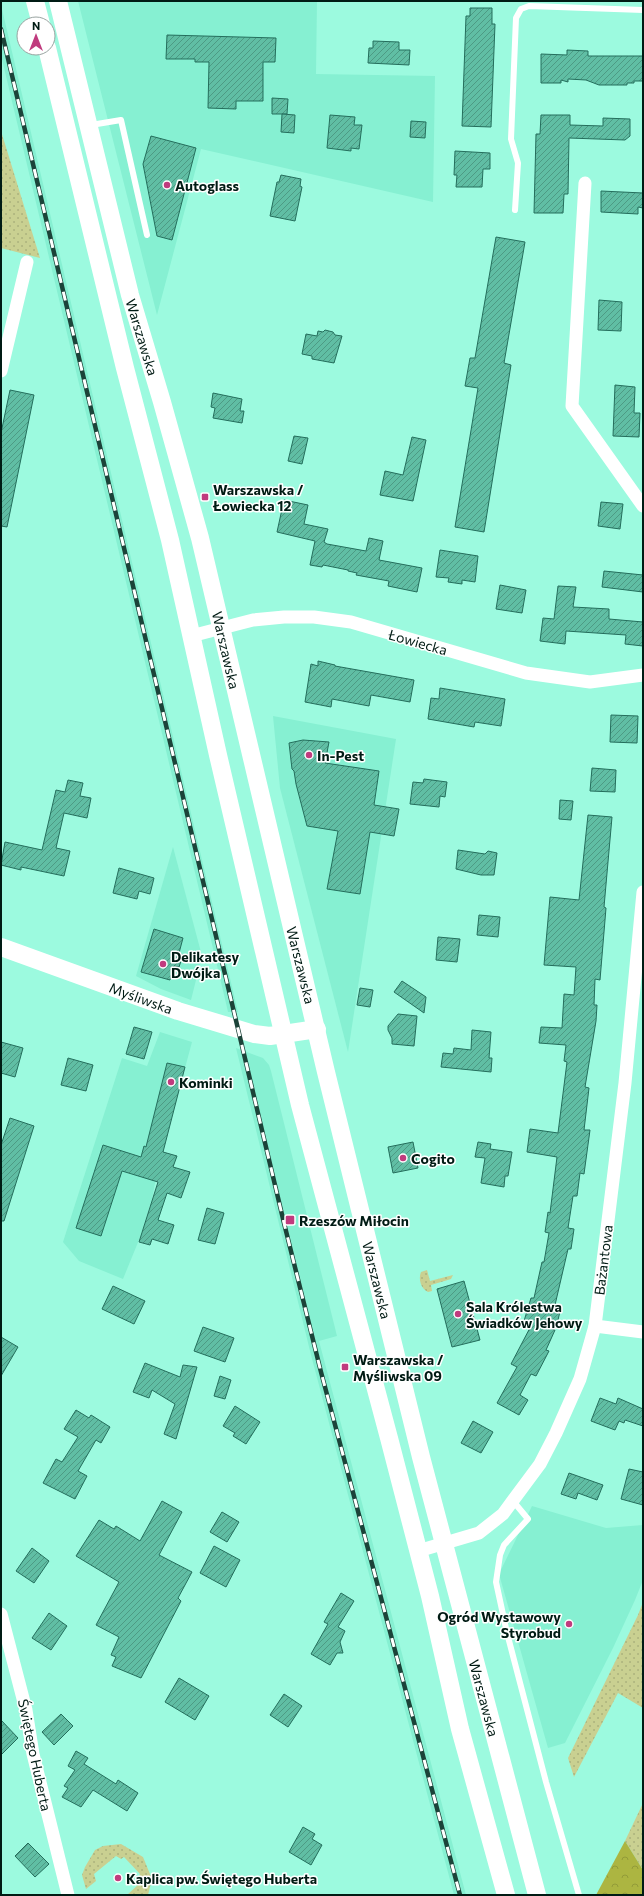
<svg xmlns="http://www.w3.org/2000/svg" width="644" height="1896" font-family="Commissioner,sans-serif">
  <defs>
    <pattern id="grass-dots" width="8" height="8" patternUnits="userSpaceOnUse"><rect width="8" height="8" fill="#c9d091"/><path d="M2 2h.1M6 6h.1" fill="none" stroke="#abb27c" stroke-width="1.8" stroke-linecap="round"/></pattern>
    <pattern id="forest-crowns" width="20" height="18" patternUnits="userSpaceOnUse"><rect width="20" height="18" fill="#acb541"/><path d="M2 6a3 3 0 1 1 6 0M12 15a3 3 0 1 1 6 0" fill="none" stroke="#929b38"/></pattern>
    <pattern id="building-hatch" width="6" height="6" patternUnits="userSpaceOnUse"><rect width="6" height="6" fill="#60bea4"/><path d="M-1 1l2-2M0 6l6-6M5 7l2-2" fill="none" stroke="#4d9a84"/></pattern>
  </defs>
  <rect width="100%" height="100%" fill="#9cfadf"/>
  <g fill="#86f0d2">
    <path d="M78,1H317L316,74L435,76L433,202L201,149L157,315Z"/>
    <path d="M1,5L198,843L238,1012H228L225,999L1,55Z"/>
    <path d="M273,716L396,739L348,1052L280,788Z"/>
    <path d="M173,847L202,956L191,1000L161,989L136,976Z"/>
    <path d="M160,1032L192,1042L158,1168L152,1199L141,1235L123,1279L79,1261L63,1242L122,1058L147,1066Z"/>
    <path d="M236,1048L263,1058L269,1065L271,1071L337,1336L319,1341L466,1895H454L311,1355Z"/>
    <path d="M532,1506L606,1528L643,1525V1580L635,1600L613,1648L565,1743L548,1748L499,1574Z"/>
  </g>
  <g fill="url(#grass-dots)">
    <path d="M1,131L40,258L1,248Z"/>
    <path d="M427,1270L430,1281L453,1275L451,1279L431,1285L432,1291L428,1292C421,1289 418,1279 421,1272Z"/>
    <path d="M643,1602V1708L618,1693L574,1777L568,1758L638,1615Z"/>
    <path d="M643,1803V1870L625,1841Z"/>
    <path d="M121,1844L143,1857L152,1879L148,1895H127L139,1884L137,1880L140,1874L124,1857L121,1859L116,1856L94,1874L96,1881L86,1889L82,1875L85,1867L95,1850L103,1846Z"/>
  </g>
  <path fill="url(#forest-crowns)" d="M625,1841L643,1870V1895H596Z"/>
  <g fill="url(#building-hatch)" stroke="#246e5c">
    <path d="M470,8H492V24H495L491,127L462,126L466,16H470Z"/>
    <path d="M167,35L276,38L275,62H263V101H236V109L208,108L209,62H195V59H166Z"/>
    <path d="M373,41L399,42V50H410L409,65L368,63L369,48H373Z"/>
    <path d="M567,50L588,51V56H643V81H634V83H627V85H599L586,80L568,79V82L561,80V83H541V54L567,55Z"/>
    <path d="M272,98L288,99L287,114H272Z"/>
    <path d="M282,114L295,115L294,133L281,132Z"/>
    <path d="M330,115L355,117L354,125H362L359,149L351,148V151L327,148Z"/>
    <path d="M541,115H570V125L603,126V118L630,119V136L625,140L569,138L568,194H564L563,213H534L536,134H540Z"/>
    <path d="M411,121L426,122L425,138L410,137Z"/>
    <path d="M151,136L196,148L172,240L157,236L143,164Z"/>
    <path d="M455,151L490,153V169H483L482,187H456L457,175H454Z"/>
    <path d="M281,175L301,179L300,186L302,187L295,221L270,216L277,182H279Z"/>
    <path d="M601,191L643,193V208L638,207V214L601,212Z"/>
    <path d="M496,237L525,242L504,363L511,365L484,532L455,527L478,388L465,386L470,358H475Z"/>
    <path d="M599,300L622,302L621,331L598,330Z"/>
    <path d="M325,330L333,332L335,335L342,336L334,363L312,359V356L302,354L306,334L317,336L318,331L323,332Z"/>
    <path d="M615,385L635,387L634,413H640L639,437L613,436Z"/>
    <path d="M10,390L34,395L7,527L1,526V433Z"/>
    <path d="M213,393L242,399L240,411H244L242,423L213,418L215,408L211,407Z"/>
    <path d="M294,436L308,438L302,464L288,461Z"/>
    <path d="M412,437L426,440L413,501L380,495L385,471L403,475Z"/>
    <path d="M284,500L308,505L304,524L328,529L324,542L327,544L366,551L369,538L383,541L379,560L422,568L417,592L388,586L389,581L356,575L357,573L348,571V570L323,565L322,567L310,565L315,541L277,532Z"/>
    <path d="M601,502L623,504L620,529L598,526Z"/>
    <path d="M440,550L478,556L475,582L462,580V584L448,582L449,578L436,577Z"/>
    <path d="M604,571L643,575V592L602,587Z"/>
    <path d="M500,585L526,590L522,613L496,609Z"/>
    <path d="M558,586L576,587L573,607L609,609V619L643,622V646L625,644L626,635L566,631L565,644L540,641L543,618L554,619Z"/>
    <path d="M318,661L335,665V666L414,680L410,702L371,695L369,706L332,699L331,707L305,702L311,664L318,666Z"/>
    <path d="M440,688L505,699L501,726L475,722L474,727L428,719L431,698L439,699Z"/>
    <path d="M611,715L638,716L637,743L610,742Z"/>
    <path d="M303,740L329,742L325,763L379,771L374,805L399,809L394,836L370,832L360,894L327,889L338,831L307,826L296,784L294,771L292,769L289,743Z"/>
    <path d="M592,768L616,770L615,792L590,791Z"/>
    <path d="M424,779L447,782L445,797L440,796L439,807L410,804L413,782L423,783Z"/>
    <path d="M68,780L83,783L80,796L91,798L87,818L64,813L56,848L70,851L64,876L21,867V870L1,865L5,842L42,850L56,790L65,792Z"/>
    <path d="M560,800L573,801L571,820L559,819Z"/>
    <path d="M588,815L612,817L604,907L606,908L600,980L595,979L594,1005H597L596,1021L585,1087L589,1088L584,1130H590L584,1174L580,1173L577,1196H573L568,1228L574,1229L571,1249H568L555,1305L561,1307L558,1320L552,1329L555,1330L546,1350L549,1351L536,1376L531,1374L520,1395L528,1400L519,1415L497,1403L517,1367L511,1364L532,1324L524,1321L531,1298H534L542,1262H544L549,1233L545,1232L548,1212L550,1213L557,1157L527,1152L530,1129L558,1133L567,1062L564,1061L566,1045L539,1043L541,1027L562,1028L564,994L574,995L576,967L544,965L550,897L579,900Z"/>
    <path d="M458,850L485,854L488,851L497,853L494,875H481L456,869Z"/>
    <path d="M119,868L154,878L150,894L139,891L137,899L113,893Z"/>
    <path d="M479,915L500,917L498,937L477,935Z"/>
    <path d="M154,929L183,938L179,953L183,955L179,967L174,966L170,980L141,972Z"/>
    <path d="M438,937L460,939L457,962L436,960Z"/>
    <path d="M402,981L426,997L424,1013L394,992Z"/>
    <path d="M360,988L373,990L370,1007L357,1005Z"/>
    <path d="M398,1014L417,1016L414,1046L392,1044V1038L388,1030V1026Z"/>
    <path d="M134,1027L152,1032L144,1059L126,1054Z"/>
    <path d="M472,1030L491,1032L489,1058H492L491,1072L441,1067L443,1053L453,1054L454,1048L471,1050Z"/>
    <path d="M1,1042L23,1048L15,1077L1,1073Z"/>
    <path d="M68,1058L93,1065L86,1091L61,1085Z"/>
    <path d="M167,1063L185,1067L163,1152L177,1156L173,1167L190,1172L181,1198L167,1193L158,1220L174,1225L168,1244L152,1239L150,1245L139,1242L158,1182L122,1171L101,1236L76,1228L103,1145L141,1157L144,1146L146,1147Z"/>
    <path d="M10,1118L34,1126L4,1221H1V1145Z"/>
    <path d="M413,1142L418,1168L393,1173L388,1147Z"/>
    <path d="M478,1142L491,1144L490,1149L512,1152L508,1176H505L504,1187L481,1183L485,1158L475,1157Z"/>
    <path d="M207,1208L224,1213L215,1244L198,1240Z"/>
    <path d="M464,1281L480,1340L452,1347L437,1289Z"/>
    <path d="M113,1286L145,1301L134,1324L102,1309Z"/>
    <path d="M203,1327L234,1338L225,1362L194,1351Z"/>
    <path d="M1,1337L18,1347L1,1376Z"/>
    <path d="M145,1363L180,1377L183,1365L197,1367L176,1439L164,1434L175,1404L152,1390L149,1398L133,1392Z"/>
    <path d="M220,1376L231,1380L225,1399L214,1396Z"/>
    <path d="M600,1398L616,1404L618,1398L643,1409V1426L625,1420L624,1423L619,1421L615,1430L591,1421Z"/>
    <path d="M235,1406L260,1422L246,1444L233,1436L235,1433L223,1426Z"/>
    <path d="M76,1410L89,1418L91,1415L110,1427L101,1443L96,1440L78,1471L87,1476L75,1499L43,1483L56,1459L62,1462L78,1437L64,1429Z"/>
    <path d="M473,1421L493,1432L481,1453L461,1443Z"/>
    <path d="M629,1469L643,1472V1505L621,1499Z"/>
    <path d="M569,1473L603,1485L597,1500L578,1493L576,1499L561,1494Z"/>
    <path d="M162,1501L182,1512L159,1555L192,1572L178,1598L181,1601L141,1678L112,1666L116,1657L111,1655L119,1637L96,1625L119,1582L76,1556L99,1520L114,1529L116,1526L140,1541Z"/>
    <path d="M222,1512L239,1522L227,1542L210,1532Z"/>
    <path d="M214,1546L240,1560L226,1587L200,1573Z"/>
    <path d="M32,1548L49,1561L34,1583L16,1571Z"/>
    <path d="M341,1593L354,1601L338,1627L345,1631L340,1642L343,1653H337L330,1665L311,1654L328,1624L324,1622Z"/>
    <path d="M49,1613L67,1626L51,1650L32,1638Z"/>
    <path d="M179,1678L209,1696L195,1720L165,1702Z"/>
    <path d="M284,1694L302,1706L288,1727L270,1715Z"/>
    <path d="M61,1714L73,1726L54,1745L42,1732Z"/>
    <path d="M1,1720L18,1738L1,1755Z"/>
    <path d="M76,1751L88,1758L84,1764L116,1784L118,1780L138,1793L127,1811L93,1790L81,1807L62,1797L68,1788L64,1786L75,1770L68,1766Z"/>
    <path d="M303,1827L315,1834L312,1839L322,1845L311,1865L289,1852Z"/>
    <path d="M28,1843L49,1864L35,1877L15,1856Z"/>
  </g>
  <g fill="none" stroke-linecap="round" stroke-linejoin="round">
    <g stroke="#fff" stroke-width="6">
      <path d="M91,125L121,120L147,235"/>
      <path d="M515,210L518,163L511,139L516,18L521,9L529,6L643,10"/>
      <path d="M513,1501L528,1519L504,1545L500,1555L496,1582L507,1633L546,1782L579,1895"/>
    </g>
    <g stroke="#fff" stroke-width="13">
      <path d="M585,183L572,406L643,506"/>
      <path d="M1,371L27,262"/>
      <path d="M191,636L253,620L284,617H314L351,622L526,673L590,682L643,675"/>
      <path d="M595,1326L643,1332"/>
      <path d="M418,1551L479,1533L503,1514L540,1464L556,1433L580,1379L595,1326L625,1083L643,892"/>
      <path d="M1,1614L26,1710L33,1754L68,1895"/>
    </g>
    <g stroke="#fff" stroke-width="18">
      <path d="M35,1L41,24"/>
      <path d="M58,1L130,295L162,402L200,538L326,1072L421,1457L537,1895"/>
      <path d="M47,48L125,368L170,540L218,755L300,1105L389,1438L430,1596L460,1729L506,1895"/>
      <path d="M1,947L178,1011L254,1034L270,1036L317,1029"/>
    </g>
    <defs>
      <path id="rail" d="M1,29L284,1223L321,1372L460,1895"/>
    </defs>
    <use href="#rail" stroke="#1c4339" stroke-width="4.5"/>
    <use href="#rail" stroke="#fff" stroke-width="3" stroke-dasharray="9" stroke-linecap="butt"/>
  </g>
  <g fill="#c03b7e" stroke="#fff" stroke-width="1.5">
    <circle cx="167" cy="185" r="4"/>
    <rect x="201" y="493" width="8" height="8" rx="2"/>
    <circle cx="309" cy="755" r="4"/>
    <circle cx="163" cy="964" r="4"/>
    <circle cx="171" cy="1082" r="4"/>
    <circle cx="403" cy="1158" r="4"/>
    <rect x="285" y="1215" width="10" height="10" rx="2"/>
    <circle cx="458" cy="1314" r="4"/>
    <rect x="341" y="1363" width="8" height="8" rx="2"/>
    <circle cx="569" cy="1624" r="4"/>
    <circle cx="118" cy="1878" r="4"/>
  </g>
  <g text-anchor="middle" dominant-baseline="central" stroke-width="3" stroke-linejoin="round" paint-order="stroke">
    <g font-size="14" font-weight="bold" fill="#001b14" stroke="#fff" text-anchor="start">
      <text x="175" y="185">Autoglass</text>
      <text x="213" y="489">Warszawska /<tspan x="213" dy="16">Łowiecka 12</tspan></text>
      <text x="317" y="755">In-Pest</text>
      <text x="171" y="956">Delikatesy<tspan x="171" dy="16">Dwójka</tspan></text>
      <text x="179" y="1082">Kominki</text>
      <text x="411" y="1158">Cogito</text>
      <text x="299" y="1220">Rzeszów Miłocin</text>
      <text x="466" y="1306">Sala Królestwa<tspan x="466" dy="16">Świadków Jehowy</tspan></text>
      <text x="353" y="1359">Warszawska /<tspan x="353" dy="16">Myśliwska 09</tspan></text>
      <text x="561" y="1616" text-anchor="end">Ogród Wystawowy<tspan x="561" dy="16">Styrobud</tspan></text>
      <text x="126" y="1878">Kaplica pw. Świętego Huberta</text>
    </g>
    <g font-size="14" fill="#001b14" stroke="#fff">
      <text transform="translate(142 337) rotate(73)">Warszawska</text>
      <text transform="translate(418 642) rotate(16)">Łowiecka</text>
      <text transform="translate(226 650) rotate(77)">Warszawska</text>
      <text transform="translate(301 965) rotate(76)">Warszawska</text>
      <text transform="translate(141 998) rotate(20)">Myśliwska</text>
      <text transform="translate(603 1260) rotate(-83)">Bażantowa</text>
      <text transform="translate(377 1280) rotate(76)">Warszawska</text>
      <text transform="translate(484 1698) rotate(75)">Warszawska</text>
      <text transform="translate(35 1755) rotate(78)">Świętego Huberta</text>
    </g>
  </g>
  <rect width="644" height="1896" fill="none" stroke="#001b14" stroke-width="4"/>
  <g transform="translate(36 36)"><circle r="19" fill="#ffffff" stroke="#99a4a1"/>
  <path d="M0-3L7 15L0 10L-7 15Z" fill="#c03b7e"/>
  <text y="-6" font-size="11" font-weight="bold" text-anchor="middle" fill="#001b14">N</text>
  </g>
</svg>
